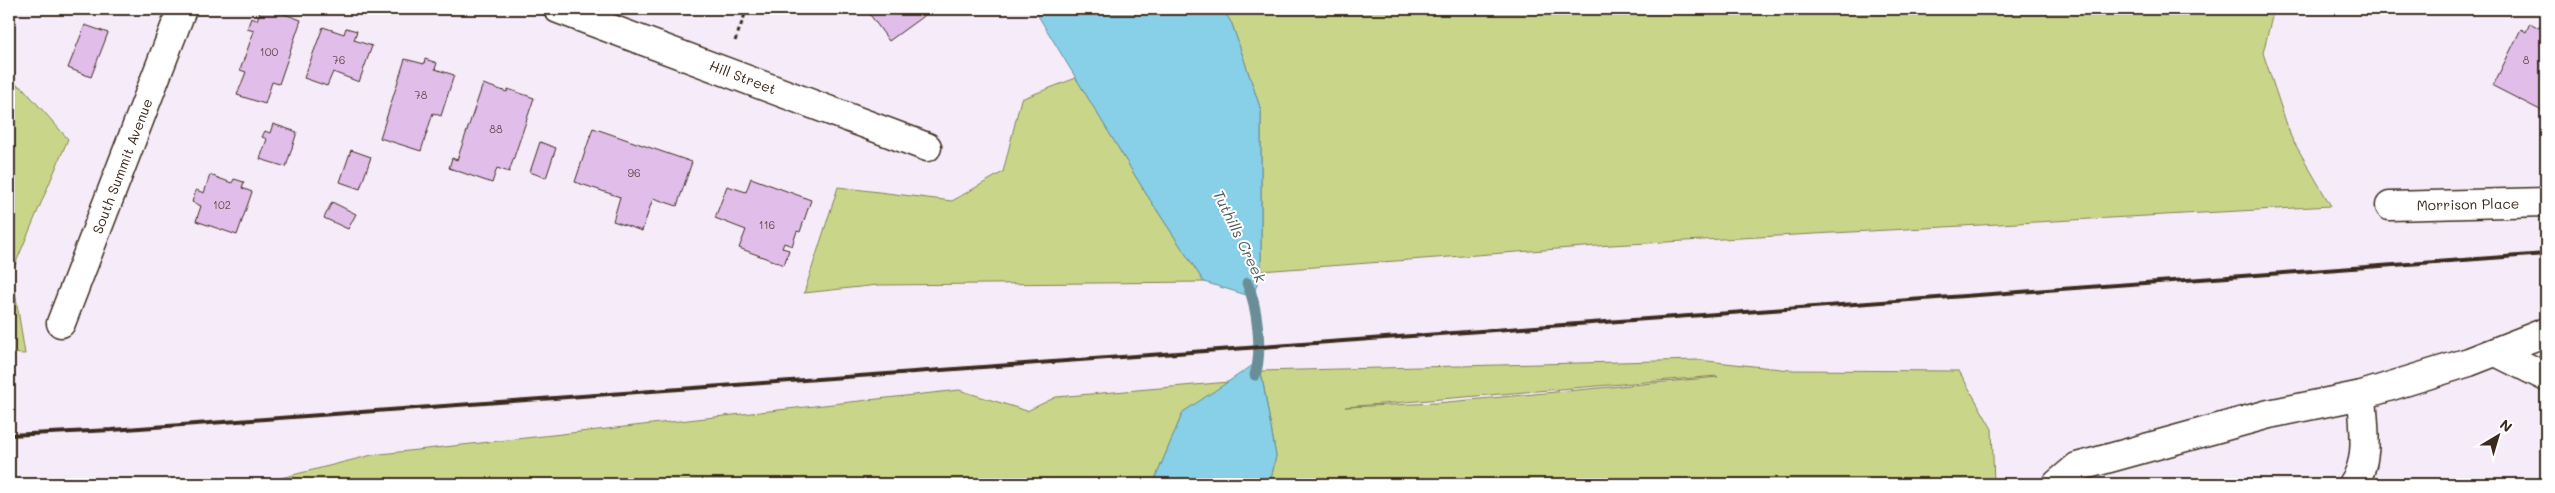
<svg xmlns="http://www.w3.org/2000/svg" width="2555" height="493" font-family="Mali,sans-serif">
  <rect width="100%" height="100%" fill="#f6ecf9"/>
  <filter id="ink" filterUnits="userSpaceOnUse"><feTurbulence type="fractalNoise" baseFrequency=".02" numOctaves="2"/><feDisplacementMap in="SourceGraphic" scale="10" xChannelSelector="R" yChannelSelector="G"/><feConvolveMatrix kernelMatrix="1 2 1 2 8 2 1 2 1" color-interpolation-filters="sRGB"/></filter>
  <g filter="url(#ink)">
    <g fill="#c9d68a" stroke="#828054" fill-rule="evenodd">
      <path d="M1223,9H2274L2263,53L2291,137L2331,206L1611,245L1261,271V110L1232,24Z"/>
      <path d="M1076,78L1145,192L1204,282L878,285L804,293L838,187L952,201L1003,172L1021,99Z"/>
      <path d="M9,81L23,88L68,139L12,272L25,354L9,353Z"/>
      <path d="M1698,360L1790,370L1959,371L1992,429L1994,484H1270L1276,456L1261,371ZM1718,377L1437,403L1345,407L1717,376Z"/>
      <path d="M1229,382L1183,412L1153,484H281V478L372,455L959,390L1027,411L1056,397Z"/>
    </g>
    <g fill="#87d0e8" stroke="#698e97">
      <path d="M1034,9H1223L1232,24L1261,110V271L1253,297L1204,282L1145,192Z"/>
      <path d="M1259,361L1276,456L1270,484H1153L1183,412Z"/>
    </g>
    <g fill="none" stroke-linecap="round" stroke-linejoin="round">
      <path stroke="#698e97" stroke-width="11" d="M1247,283C1257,305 1263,351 1255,375"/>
    </g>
    <g fill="#e1beea" stroke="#3b2a1e">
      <path d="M261,9H270L301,20L279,84L272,82L265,104L237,95L246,72L240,70L254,31L247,29L251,18L257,20Z"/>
      <path d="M866,9H933L889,41Z"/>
      <path d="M2546,14V113L2493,86L2521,29L2526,32L2530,23L2539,28Z"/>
      <path d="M85,25L108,33L91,77L68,68Z"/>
      <path d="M323,27L344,34L346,28L357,31L354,40L372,46L359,82L333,72L327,86L304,78Z"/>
      <path d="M405,59L424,64L425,59L437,63L435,69L454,75L441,116L433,113L421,151L380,138Z"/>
      <path d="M483,84L507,92L508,89L534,98L509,172L497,168L492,183L449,168L452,158L457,160Z"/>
      <path d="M273,124L297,132L286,167L260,159L267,139L262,137L265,131L270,133Z"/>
      <path d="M593,128L692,162L677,206L653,198L642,231L613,221L620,197L575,182Z"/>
      <path d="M540,142L556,148L546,178L530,172Z"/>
      <path d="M351,150L371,157L360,189L340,182Z"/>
      <path d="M210,175L232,183L234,179L244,182L242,188L252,192L237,235L196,221L201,206L192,202L196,190L204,193Z"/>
      <path d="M751,178L811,200L800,232L797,231L792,246L784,243L782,248L789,250L784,265L739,248L746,230L715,218L727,186L746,192Z"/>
      <path d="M332,202L356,214L348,229L324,218Z"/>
    </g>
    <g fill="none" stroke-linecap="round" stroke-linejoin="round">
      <defs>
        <g id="minor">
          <path d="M558,9L927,147"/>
          <path d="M2390,206L2546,202"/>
          <path d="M61,323L182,9"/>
          <path d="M2496,352L2546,377"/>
          <path d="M2057,484L2077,467L2269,414L2362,395L2469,362L2546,332"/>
          <path d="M2353,484C2371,460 2363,423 2362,395"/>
        </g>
      </defs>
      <use href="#minor" stroke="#3b2a1e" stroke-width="31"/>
      <path stroke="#3b2a1e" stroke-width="3" stroke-dasharray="4 4" stroke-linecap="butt" d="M735,41L747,9"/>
      <use href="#minor" stroke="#fff" stroke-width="28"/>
      <path stroke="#3b2a1e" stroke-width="4" d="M9,435L112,430L2546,254"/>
    </g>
  </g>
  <g text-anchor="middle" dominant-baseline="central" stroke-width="4" stroke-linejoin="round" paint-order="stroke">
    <g font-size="11" fill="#644f51">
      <text x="269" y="51">100</text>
      <text x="339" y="59">76</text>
      <text x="2526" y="59">8</text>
      <text x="421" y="94">78</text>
      <text x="496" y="128">88</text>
      <text x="634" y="172">96</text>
      <text x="222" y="204">102</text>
      <text x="767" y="224">116</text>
    </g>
    <g font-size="14" fill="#3b2a1e" stroke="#fff">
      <text transform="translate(743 77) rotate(21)">Hill Street</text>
      <text transform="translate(122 166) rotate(-69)">South Summit Avenue</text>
      <text transform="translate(2468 204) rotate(-1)">Morrison Place</text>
    </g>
    <g font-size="15" font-style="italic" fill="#525c5b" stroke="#fff">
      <text transform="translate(1240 236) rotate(64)">Tuthills Creek</text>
    </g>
  </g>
  <rect width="2555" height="493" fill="none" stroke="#fff" stroke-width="30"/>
  <rect x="15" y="15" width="2525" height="463" fill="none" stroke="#3b2a1e" stroke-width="2" filter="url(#ink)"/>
  <g transform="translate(2498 436) rotate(38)" stroke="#ffffff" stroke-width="4" paint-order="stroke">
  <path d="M0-4L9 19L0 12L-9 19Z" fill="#3b2a1e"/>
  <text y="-8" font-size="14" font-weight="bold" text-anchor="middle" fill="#3b2a1e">N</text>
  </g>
</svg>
